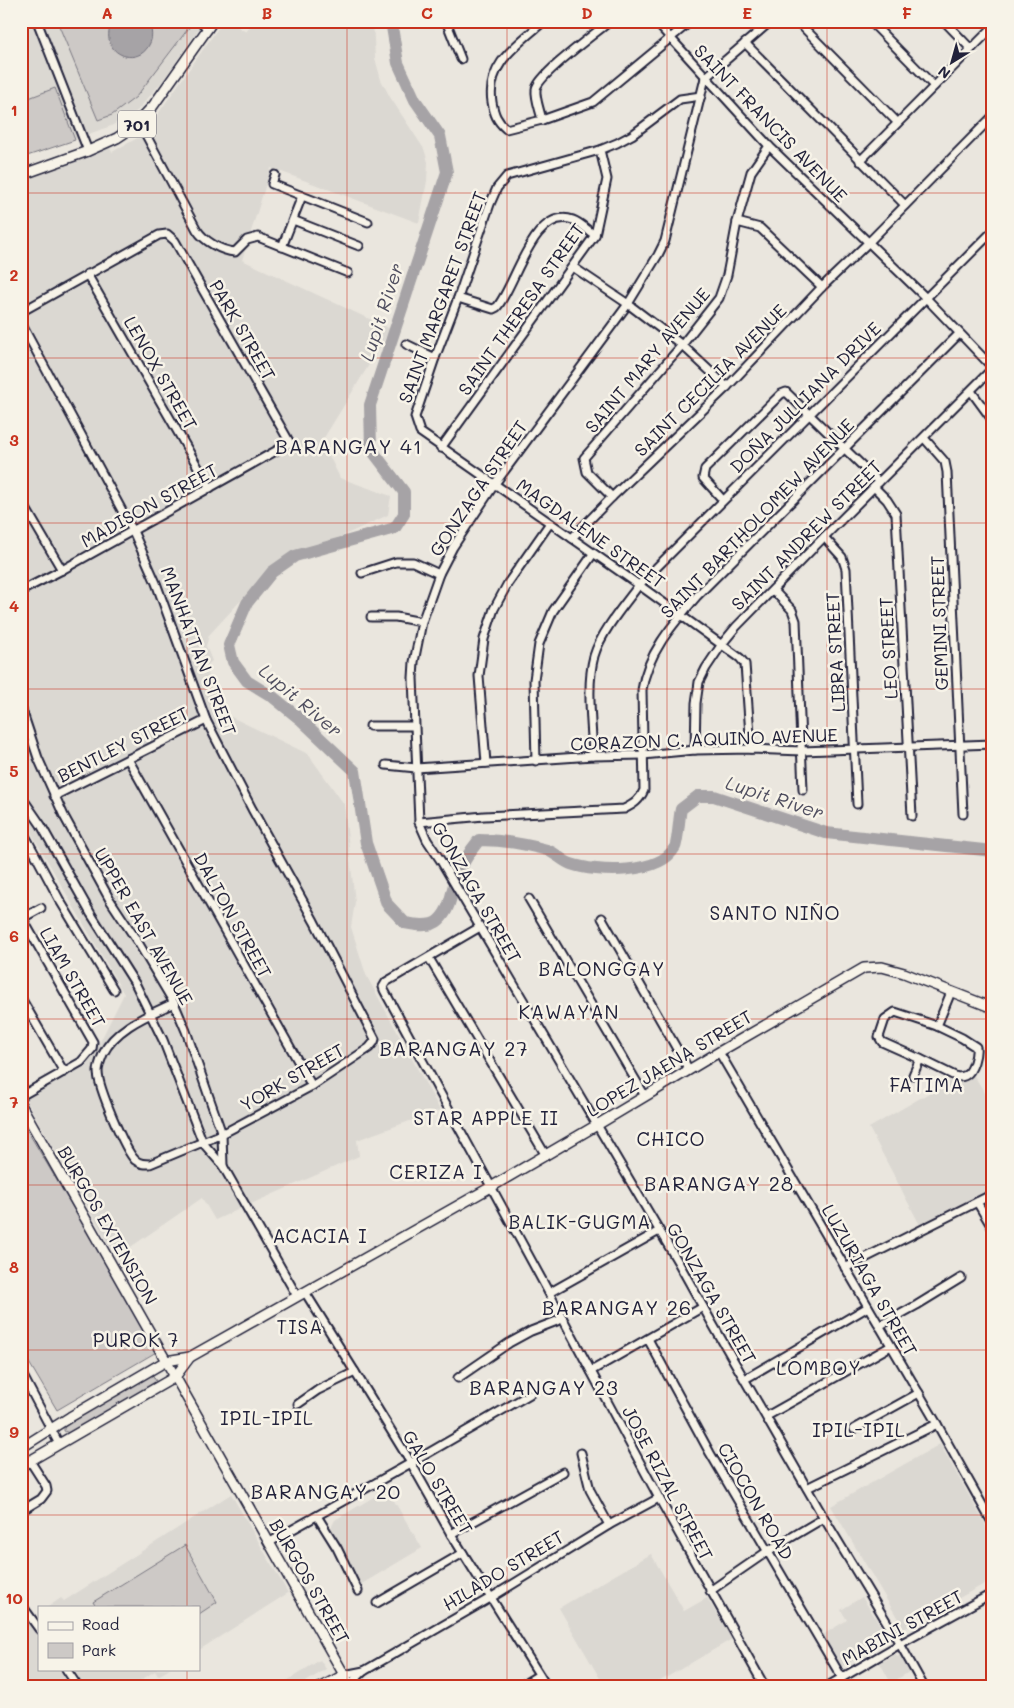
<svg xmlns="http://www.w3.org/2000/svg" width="1014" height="1708" font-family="Mali,sans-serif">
  <rect width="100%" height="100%" fill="#eae6de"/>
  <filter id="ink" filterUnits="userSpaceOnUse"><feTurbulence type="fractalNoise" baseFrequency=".02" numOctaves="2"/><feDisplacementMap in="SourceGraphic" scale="10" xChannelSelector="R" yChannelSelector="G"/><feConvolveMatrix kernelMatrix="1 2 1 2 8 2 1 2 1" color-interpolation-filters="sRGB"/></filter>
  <g filter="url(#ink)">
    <g fill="#dbd8d2">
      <path d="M21,21H204L164,79L137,111L111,126L21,158Z"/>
      <path d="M223,21H229L246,32L254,21H373L375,58L381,80L390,97L424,149L428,162L427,181L419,223L271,168L242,260L391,329L322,441L340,478L391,496L388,515L340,537L293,553L269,570L209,635L206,646L212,661L205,667L225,714L308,754L344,804L355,902L351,927L366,975L440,1110L357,1140L359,1156L215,1220L202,1198L116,1257L24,1096L92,1058L124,994L21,815V181L109,146L112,152L143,135Z"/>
      <path d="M970,1069L993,1106V1190L921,1227L869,1128Z"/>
      <path d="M940,1444L993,1538V1579L904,1629L831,1506Z"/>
      <path d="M387,1489L422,1548L360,1585L331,1528L335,1520Z"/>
      <path d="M231,1494L288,1593L199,1650V1607H48L61,1598L64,1601Z"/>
      <path d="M651,1554L684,1611L707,1598L732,1639L650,1687H605L559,1608Z"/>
      <path d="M862,1597L890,1640L839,1668L821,1636L847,1620L841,1610Z"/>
      <path d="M21,1612L39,1638V1669H59L71,1687H21Z"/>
      <path d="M896,1654L897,1657L900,1655L909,1672L891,1683L880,1663Z"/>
      <path d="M320,1660L326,1669L298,1687H288L285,1682Z"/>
      <path d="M74,1669H170L158,1676L155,1671L141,1680L145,1687H85Z"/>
    </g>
    <g fill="#cdc9c6" stroke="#787680">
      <path d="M57,21H190L191,25L136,97L112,115L98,120Z"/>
      <path d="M55,88L75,140L21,158V101Z"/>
      <path d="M21,1120L158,1351L57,1410L21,1349Z"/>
      <path d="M151,1372L157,1383L69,1433L64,1431V1424Z"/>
      <path d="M185,1545L217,1602L199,1614V1607H96L93,1602Z"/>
    </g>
    <path fill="#a6a3a6" stroke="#716f7b" d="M113,21H147C152,28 153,36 150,43C138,71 95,52 113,21Z"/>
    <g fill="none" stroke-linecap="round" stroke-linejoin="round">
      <path stroke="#a6a3a6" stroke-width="12" d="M391,21L398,63L415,100L440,136L447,172L370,405L371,449L404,492V514L395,528L295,556L272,572L247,603L229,645L233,662L247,681L273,697L300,719L355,771L366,843L387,904L405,923C415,925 431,928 439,920C449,911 451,897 454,884C460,868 468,853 479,840C502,840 526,844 547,850C556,853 562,861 571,864C597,873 660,875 675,847C678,841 679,817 681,809L698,796H714L826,833L993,851"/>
      <defs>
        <g id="minor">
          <path d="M37,21L88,151"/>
          <path d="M200,21L208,29"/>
          <path d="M446,21L461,59"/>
          <path d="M544,21C519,44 486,63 492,102C494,114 497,121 506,129L542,120L593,102L691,21"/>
          <path d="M655,21L769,146L927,299L993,368"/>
          <path d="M797,21L897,122"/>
          <path d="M870,21L934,86"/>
          <path d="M944,21L971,49"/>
          <path d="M745,43L905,205"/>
          <path d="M705,78L665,241L658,255L628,304L494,485L453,547L439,574L422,622L414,662L413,678L419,822L427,840L441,861L678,1262L712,1323L824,1518L900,1644L924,1687"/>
          <path d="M705,78L771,21"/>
          <path d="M701,96L680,99L632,135L617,143L600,150L507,176L497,188L490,204L458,298L435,358L415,417L420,432L639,585L740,658L745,664L751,749"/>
          <path d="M542,120C540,110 535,99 536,89C539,74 596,33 610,21"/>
          <path d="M139,122L197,230C204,241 221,251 235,252L247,240L258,237L348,273"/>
          <path d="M860,161L993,27"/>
          <path d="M275,175L272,184L368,222"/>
          <path d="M293,220L359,246"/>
          <path d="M737,222L760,228L822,287"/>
          <path d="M282,247L302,196"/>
          <path d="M573,267L628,304L682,345L727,387"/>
          <path d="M87,274L210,488"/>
          <path d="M458,298L493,309L497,307C516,285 533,206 573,220C581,223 588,231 595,235"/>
          <path d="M21,312L159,235L167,234L175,241L290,443L62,570L21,591"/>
          <path d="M21,323L133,531L156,583L206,720L252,809L314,921L375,1039L374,1042L369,1048L312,1086L222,1134L150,1164C144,1164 140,1164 135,1160C125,1150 98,1087 98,1072C98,1066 101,1059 103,1054C116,1027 149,1015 174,1003"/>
          <path d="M406,344L435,358"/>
          <path d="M971,391L993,421"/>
          <path d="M924,438L945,462L947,472L963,814"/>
          <path d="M441,448L595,235L607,179L600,150"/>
          <path d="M874,487L887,500L896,514L912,816"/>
          <path d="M612,497L587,472L584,458L682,345L719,298L727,275L737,222L751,172L769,146"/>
          <path d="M21,500L62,570"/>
          <path d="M723,500L703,478L705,469L781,394L786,392L879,482"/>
          <path d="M824,537L842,557L846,569L857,804"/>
          <path d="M572,538L612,497L727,387L822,287L869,242L993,116"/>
          <path d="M362,573L396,562H413L439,574"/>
          <path d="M773,590L792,610L796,621L803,790"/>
          <path d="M371,617H396L422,622"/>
          <path d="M21,707L38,758L64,816L110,900L139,944L174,1003L186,1031L222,1134L223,1166"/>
          <path d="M370,726H414"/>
          <path d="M695,750L696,703L699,682L706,668L722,644L736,627L824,537L993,368"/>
          <path d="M593,756C592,725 586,686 594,656C601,632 624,605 639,585L993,231"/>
          <path d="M128,759L312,1086"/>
          <path d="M536,761L534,680L539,644L553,611L593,554"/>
          <path d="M486,763L479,676L484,639L494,609L508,583L550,523"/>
          <path d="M386,765L416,768L593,756L643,755L695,750L751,749L802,751L993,744"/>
          <path d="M21,796L41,825L91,914L136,985L163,1040L203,1143L223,1166L297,1296"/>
          <path d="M54,796L206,720"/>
          <path d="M419,822L484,816L624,809C634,804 640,800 644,790L642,690C647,653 674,623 697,596L959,334"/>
          <path d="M21,828L59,899L114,990"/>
          <path d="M529,899L645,1096"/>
          <path d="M21,916L93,1042L92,1049L81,1062L21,1096"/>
          <path d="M602,918L689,1070"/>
          <path d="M21,919L41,908"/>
          <path d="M480,927L386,982L383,987L384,990L549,1293L659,1498L765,1687"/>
          <path d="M429,958L545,1154"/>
          <path d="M21,998L64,1072"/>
          <path d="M719,1052L937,1424L993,1524"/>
          <path d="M920,1059L882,1042L879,1037L885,1019L895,1012L937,1026"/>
          <path d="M913,1075L920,1059L957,1077C961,1077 963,1077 966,1075C973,1071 977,1054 976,1047L962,1038L937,1026L951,992"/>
          <path d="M977,1202L993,1229"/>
          <path d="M845,1268L993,1194"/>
          <path d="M305,1292L355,1372L411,1463L451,1534L547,1687"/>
          <path d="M549,1293L659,1231"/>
          <path d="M879,1326L917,1305L961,1278"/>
          <path d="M648,1339L710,1453L842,1678"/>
          <path d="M591,1371L703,1307"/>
          <path d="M21,1372L59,1444"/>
          <path d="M458,1378L509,1343L531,1331L562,1319"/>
          <path d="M745,1379L868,1307"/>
          <path d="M298,1404L318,1390L355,1372"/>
          <path d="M767,1416L891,1346"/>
          <path d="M854,1429L919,1393"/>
          <path d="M581,1453L590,1490L609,1525"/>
          <path d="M807,1488L937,1424"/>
          <path d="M21,1511L41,1499L47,1491L46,1486L30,1461"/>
          <path d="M317,1516L337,1548L358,1591"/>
          <path d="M451,1534L563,1472"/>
          <path d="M270,1542L411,1463L530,1394"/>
          <path d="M710,1591L768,1551L824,1518"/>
          <path d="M377,1603L463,1553"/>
          <path d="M21,1604L39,1629"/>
          <path d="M66,1669L78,1687"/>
          <path d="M344,1675L364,1671"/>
          <path d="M350,1684L364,1671L492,1597L609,1525L659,1498"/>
          <path d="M519,1687L539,1675"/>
          <path d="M826,1687L900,1644L993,1593"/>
        </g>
        <g id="major">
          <path d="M21,175L88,151L117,138L132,128L153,106L213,21"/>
          <path d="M21,1105L351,1687"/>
          <path d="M21,1448L70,1417L166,1361L190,1357L491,1187L597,1125L719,1052L864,968L882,967L904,973L993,1008"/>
          <path d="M21,1466L175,1377L190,1357"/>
          <path d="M321,1687L344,1675"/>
        </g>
      </defs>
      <use href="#minor" stroke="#22223b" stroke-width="11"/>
      <use href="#major" stroke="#22223b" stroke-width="12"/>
      <use href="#minor" stroke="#f7f3e8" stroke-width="7"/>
      <use href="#major" stroke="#f7f3e8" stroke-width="9"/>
    </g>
  </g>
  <path fill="none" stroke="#c8321e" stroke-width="1" stroke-opacity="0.55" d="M187,21V1607M347,21V1687M507,21V1687M667,21V1687M827,21V1687M21,193H993M21,358H993M21,523H993M21,689H993M21,854H993M21,1019H993M21,1185H993M21,1350H993M21,1515H993M187,1669V1687"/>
  <g text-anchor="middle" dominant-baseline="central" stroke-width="5" stroke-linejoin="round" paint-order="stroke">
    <rect fill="#f7f3e8" stroke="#62616f" stroke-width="1" x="118" y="110.5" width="38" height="27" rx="4"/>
    <g font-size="16" font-weight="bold" fill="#22223b">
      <text x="137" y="124">701</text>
    </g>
    <g font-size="18" fill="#22223b" stroke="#f7f3e8">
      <text transform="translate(771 123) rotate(46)">SAINT FRANCIS AVENUE</text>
      <text transform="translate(442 297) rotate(-70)">SAINT MARGARET STREET</text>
      <text transform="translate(521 309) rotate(-55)">SAINT THERESA STREET</text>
      <text transform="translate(243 330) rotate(60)">PARK STREET</text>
      <text transform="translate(647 360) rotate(-50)">SAINT MARY AVENUE</text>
      <text transform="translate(161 373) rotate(60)">LENOX STREET</text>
      <text transform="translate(710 380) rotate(-45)">SAINT CECILIA AVENUE</text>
      <text transform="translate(805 397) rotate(-45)">DOÑA JULLIANA DRIVE</text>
      <text transform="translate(478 488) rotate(-56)">GONZAGA STREET</text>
      <text transform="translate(149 505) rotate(-29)">MADISON STREET</text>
      <text transform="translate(757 518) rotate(-46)">SAINT BARTHOLOMEW AVENUE</text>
      <text transform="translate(591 533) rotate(35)">MAGDALENE STREET</text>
      <text transform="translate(806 535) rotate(-45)">SAINT ANDREW STREET</text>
      <text transform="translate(939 623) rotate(-92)">GEMINI STREET</text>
      <text transform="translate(888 648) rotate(-93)">LEO STREET</text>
      <text transform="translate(199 651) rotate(69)">MANHATTAN STREET</text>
      <text transform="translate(835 652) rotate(-93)">LIBRA STREET</text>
      <text transform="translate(704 739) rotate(-2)">CORAZON C. AQUINO AVENUE</text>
      <text transform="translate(123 744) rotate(-27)">BENTLEY STREET</text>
      <text transform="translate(477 892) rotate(60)">GONZAGA STREET</text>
      <text transform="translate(233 915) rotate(61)">DALTON STREET</text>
      <text transform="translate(144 926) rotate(60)">UPPER EAST AVENUE</text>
      <text transform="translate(73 977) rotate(60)">LIAM STREET</text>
      <text transform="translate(669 1063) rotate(-31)">LOPEZ JAENA STREET</text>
      <text transform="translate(292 1077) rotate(-30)">YORK STREET</text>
      <text transform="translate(108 1225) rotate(60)">BURGOS EXTENSION</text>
      <text transform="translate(870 1280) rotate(60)">LUZURIAGA STREET</text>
      <text transform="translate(712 1293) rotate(60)">GONZAGA STREET</text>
      <text transform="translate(438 1482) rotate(59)">GALO STREET</text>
      <text transform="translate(668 1483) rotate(62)">JOSE RIZAL STREET</text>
      <text transform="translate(756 1501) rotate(60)">CIOCON ROAD</text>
      <text transform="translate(503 1570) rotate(-31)">HILADO STREET</text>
      <text transform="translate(310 1581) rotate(60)">BURGOS STREET</text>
      <text transform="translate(902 1627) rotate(-29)">MABINI STREET</text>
    </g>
    <g font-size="19" font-style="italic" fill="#504f60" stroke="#f7f3e8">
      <text transform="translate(381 312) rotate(-72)">Lupit River</text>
      <text transform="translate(301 700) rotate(40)">Lupit River</text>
      <text transform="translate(775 797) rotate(18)">Lupit River</text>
    </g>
    <g font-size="19" letter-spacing="1" fill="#22223b" stroke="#f7f3e8">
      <text x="775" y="912">SANTO NIÑO</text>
      <text x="602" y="968">BALONGGAY</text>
      <text x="569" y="1011">KAWAYAN</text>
      <text x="927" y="1084">FATIMA</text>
      <text x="486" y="1117">STAR APPLE II</text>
      <text x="671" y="1138">CHICO</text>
      <text x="436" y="1171">CERIZA I</text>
      <text x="580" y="1221">BALIK-GUGMA</text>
      <text x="320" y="1235">ACACIA I</text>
      <text x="300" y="1326">TISA</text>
      <text x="136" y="1339">PUROK 7</text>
      <text x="819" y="1367">LOMBOY</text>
      <text x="267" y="1417">IPIL-IPIL</text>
      <text x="859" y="1429">IPIL-IPIL</text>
    </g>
    <g font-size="20" letter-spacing="1" fill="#22223b" stroke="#f7f3e8">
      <text x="349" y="446">BARANGAY 41</text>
      <text x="454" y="1048">BARANGAY 27</text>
      <text x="719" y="1183">BARANGAY 28</text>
      <text x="617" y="1307">BARANGAY 26</text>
      <text x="544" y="1387">BARANGAY 23</text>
      <text x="326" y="1491">BARANGAY 20</text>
    </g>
  </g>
  <rect width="1014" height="1708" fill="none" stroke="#f7f3e8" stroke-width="55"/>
  <rect x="38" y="1606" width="162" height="65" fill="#f7f3e8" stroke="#a29fa3"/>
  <rect x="48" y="1622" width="25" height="8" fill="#f7f3e8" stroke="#a29fa3"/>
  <text x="82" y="1630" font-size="15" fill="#22223b">Road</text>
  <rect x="48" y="1643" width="25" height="15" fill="#cdc9c6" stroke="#a29fa3"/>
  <text x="82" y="1656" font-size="15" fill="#22223b">Park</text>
  <g transform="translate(952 62) rotate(217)" stroke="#f7f3e8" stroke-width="4" paint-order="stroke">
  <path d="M0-4L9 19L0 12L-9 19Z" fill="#22223b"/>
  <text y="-8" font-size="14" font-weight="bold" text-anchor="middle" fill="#22223b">N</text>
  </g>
  <rect x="28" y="28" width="958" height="1652" fill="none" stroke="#c8321e" stroke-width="2"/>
  <g font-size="16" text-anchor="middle" font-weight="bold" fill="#c8321e">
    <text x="107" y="19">A</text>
    <text x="267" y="19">B</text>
    <text x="427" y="19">C</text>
    <text x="587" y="19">D</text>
    <text x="747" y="19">E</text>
    <text x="907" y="19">F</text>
    <text x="14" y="116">1</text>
    <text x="14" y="281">2</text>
    <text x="14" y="446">3</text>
    <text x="14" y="612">4</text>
    <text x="14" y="777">5</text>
    <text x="14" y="942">6</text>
    <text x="14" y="1108">7</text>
    <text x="14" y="1273">8</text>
    <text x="14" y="1438">9</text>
    <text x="14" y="1604">10</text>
  </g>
</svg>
